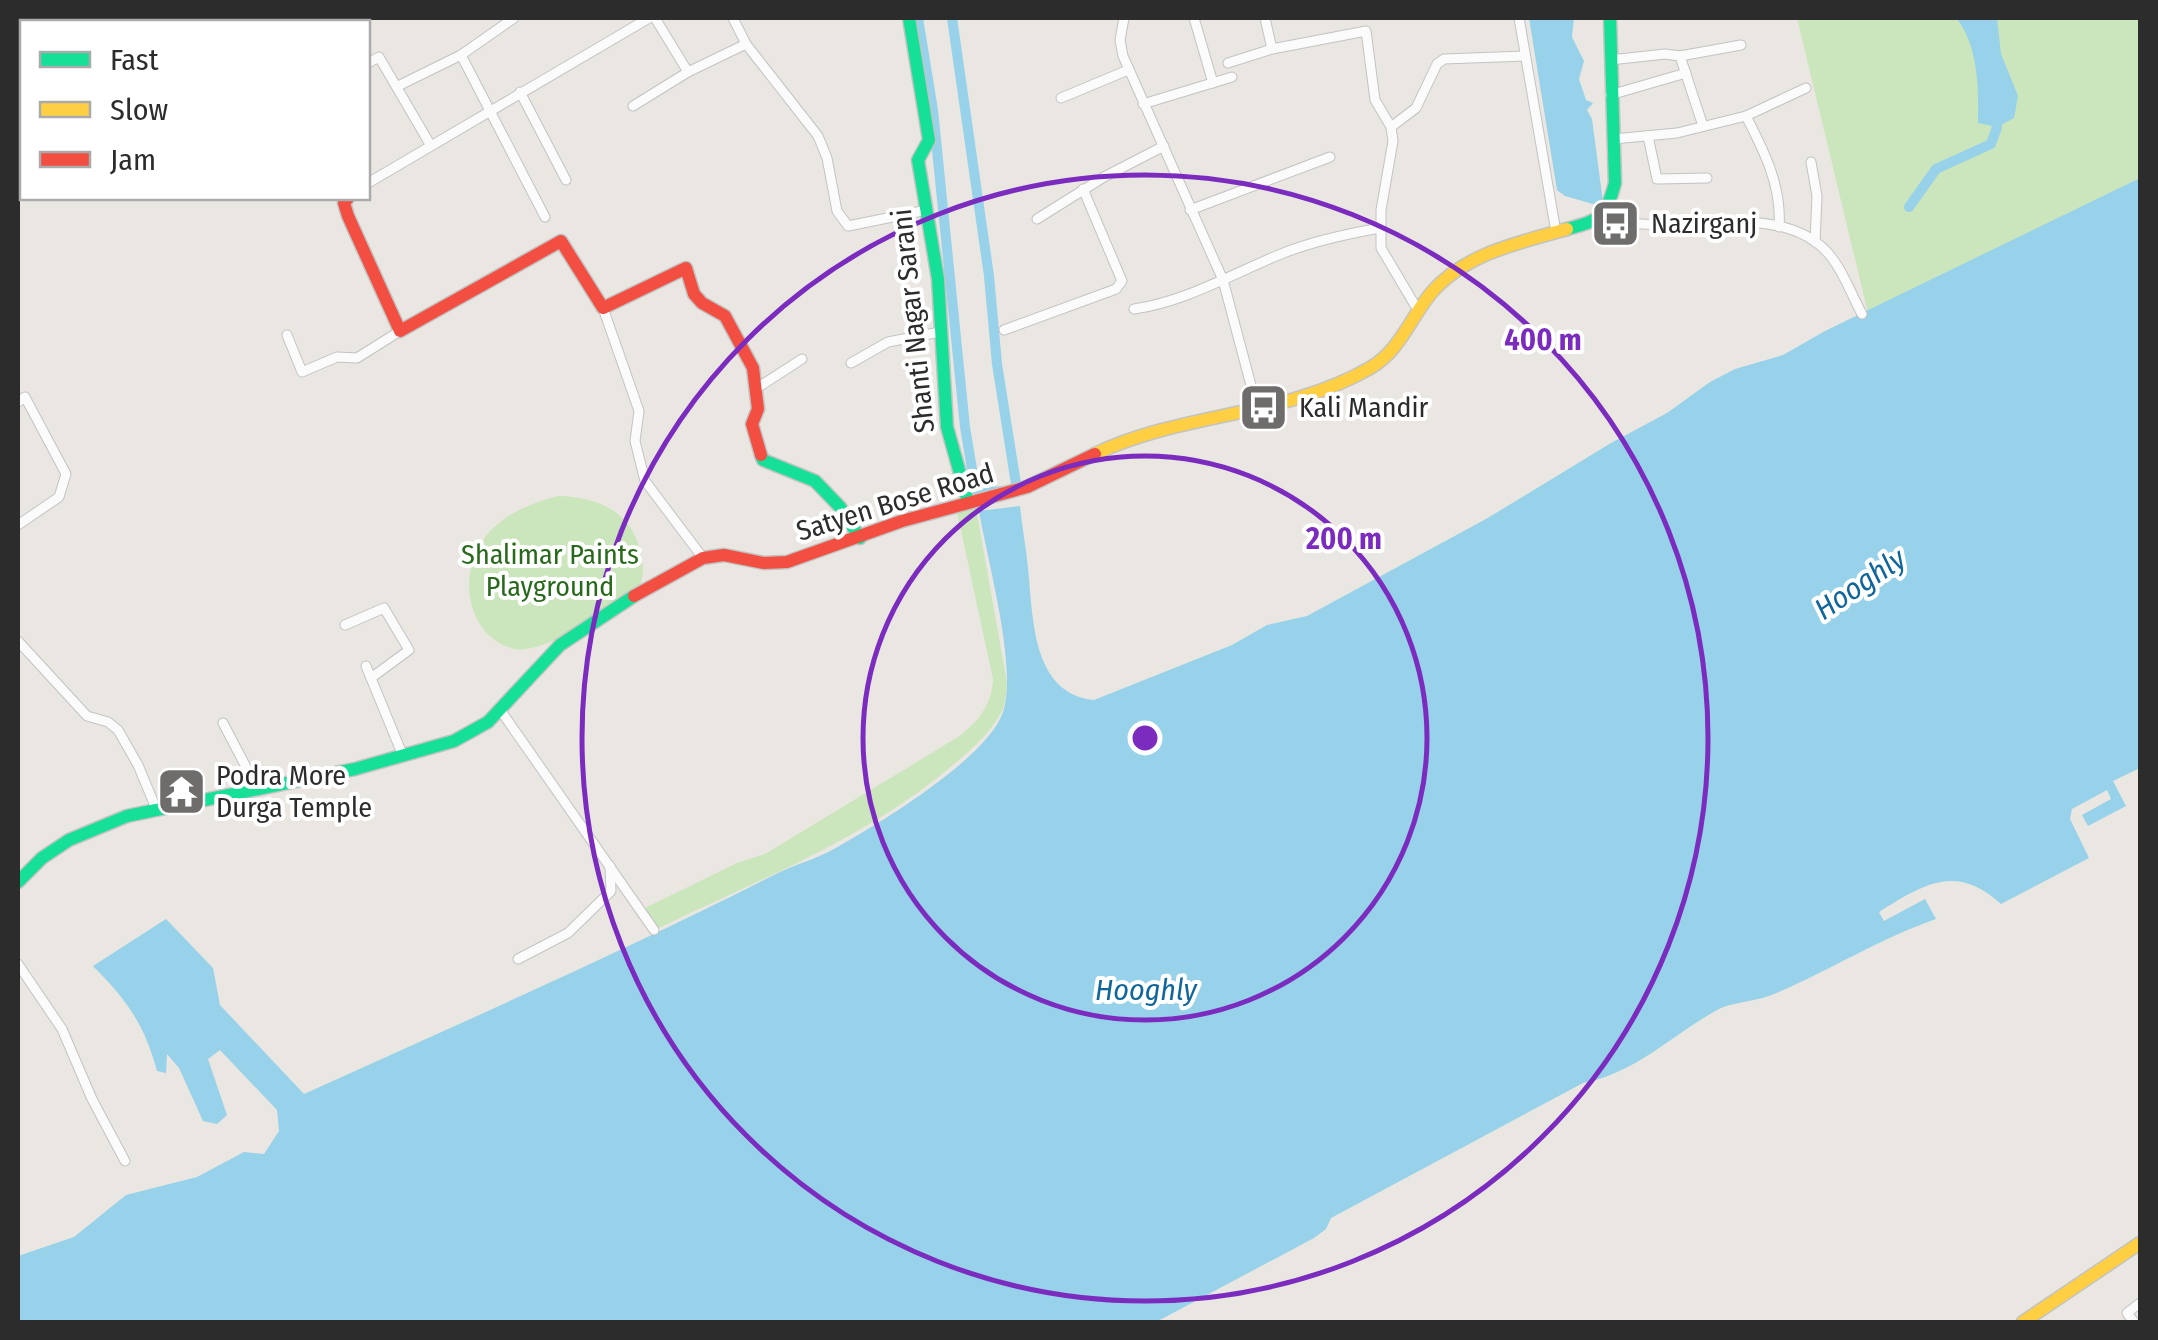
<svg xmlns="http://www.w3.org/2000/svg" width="2158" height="1340" font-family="'Fira Sans Condensed',sans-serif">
  <rect width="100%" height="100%" fill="#eae7e2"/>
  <g fill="#cbe5bc">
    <path d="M1797,18H2140V178L1868,313Z"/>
    <path d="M558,496C596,497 630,510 640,550C643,562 645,575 639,587C628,608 540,655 514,649C465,636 457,571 486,536C505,513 531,503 558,496Z"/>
    <path d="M976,508L1007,683C1006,694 1006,704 1001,713C989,734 972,749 954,764C868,838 760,879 659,928L645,908L737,863L765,854L958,737C978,722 992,705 993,679L957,512Z"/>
  </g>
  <g fill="#97d1ea">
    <path d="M1529,18H1574L1572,37L1584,61L1579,79L1586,100L1593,103L1587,110L1592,119L1603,202L1600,206L1565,196L1557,190Z"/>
    <path d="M1956,18H1997L2001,54L2018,96L2014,118L1997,127L1978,123C1979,88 1978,44 1956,18Z"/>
    <path d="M2140,178V768L2113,781L2126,806L2088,826L2082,815L2111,799L2107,790L2072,809L2070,819L2089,858L2001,904C1956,863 1924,884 1879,912L1884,921L1925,899L1936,919C1878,939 1826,973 1769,996C1752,1002 1732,1002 1717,1010C1672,1035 1636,1073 1583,1083L1331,1218L1326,1229L1314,1238L1156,1322H18V1256L74,1237L126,1195L197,1177L244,1152L264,1154L279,1131L277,1110L220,1050L208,1059L227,1115L217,1124L203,1121L179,1068L167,1054L166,1073L157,1071C145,1025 126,999 93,966L166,919L213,968L220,1005L304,1094C461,1023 618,954 772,876C792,865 815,860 834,849C877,825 988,758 1003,712C1018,669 987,559 979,511L1020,506C1022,527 1026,547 1028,568C1033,615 1031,694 1094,700L1232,645L1267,625L1307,616L1486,519L1611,443L1667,413L1710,382L1735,369L1783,355L1825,331Z"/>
  </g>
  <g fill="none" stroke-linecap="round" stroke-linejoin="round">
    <g stroke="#97d1ea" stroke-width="10">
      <path d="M918,18L933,110L965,427L976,493L1017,490L997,364L989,276L952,18"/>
      <path d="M1909,207L1936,169L1991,144L1997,127"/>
    </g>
    <defs>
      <g id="street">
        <path d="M331,18L333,22"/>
        <path d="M514,18L461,55L545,217"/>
        <path d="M655,18L688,72"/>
        <path d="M733,18L746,44L818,136L827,158L837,211L848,226L927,210"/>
        <path d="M1124,18L1120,40L1123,56L1223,280L1257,408"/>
        <path d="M1194,18L1213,83"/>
        <path d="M1265,18L1272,49"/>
        <path d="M1519,18L1556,232"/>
        <path d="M1680,56L1741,45"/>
        <path d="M1610,60L1665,54L1680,56L1703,126"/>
        <path d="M368,63L379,57L431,146L368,183"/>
        <path d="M1228,63L1272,49L1366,31L1375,100L1391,127L1393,141L1381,210V248L1419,312"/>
        <path d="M398,86L461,55"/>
        <path d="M520,92L566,180"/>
        <path d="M1610,95L1686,73"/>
        <path d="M1061,98L1128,70"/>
        <path d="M1143,104L1232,77"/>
        <path d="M633,106L688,72L746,44"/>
        <path d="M1746,116C1764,151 1782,186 1779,227"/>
        <path d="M1391,127L1416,108L1437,64L1444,59L1525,56"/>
        <path d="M1648,136L1657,179L1707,178"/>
        <path d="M1613,139L1677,133L1746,116L1806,88"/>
        <path d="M431,146L649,18"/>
        <path d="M1811,162L1817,196L1815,242"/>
        <path d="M1190,210L1330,157"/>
        <path d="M1601,217C1669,241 1783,193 1832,258C1845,275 1852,296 1862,314"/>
        <path d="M1037,219L1104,177L1164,146"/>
        <path d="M603,308L639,411L635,441L645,481L703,558"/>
        <path d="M1134,309C1185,302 1234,273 1281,254C1313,241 1346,234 1380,228"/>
        <path d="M1004,330L1116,289L1122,281L1083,189"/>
        <path d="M287,335L302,372L337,357L357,358L400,331"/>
        <path d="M851,363L888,342L940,332"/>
        <path d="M757,388L802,359"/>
        <path d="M18,402L25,397L66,474L59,497L18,525"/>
        <path d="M345,625L384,608L409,650L371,678"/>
        <path d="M18,641L87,716L108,722L118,730L138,765L155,806"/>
        <path d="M366,666L403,756"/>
        <path d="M501,711L654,930"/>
        <path d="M223,723L245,765L251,791"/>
        <path d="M518,959L568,933L611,891L610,866"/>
        <path d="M18,964L62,1029L92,1099L125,1161"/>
        <path d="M2134,1322L2127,1313L2140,1303"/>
      </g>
      <g id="fast">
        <path d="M909,18L929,140L918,160L938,279L947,427L968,502"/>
        <path d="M1567,229C1601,220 1606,217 1615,183L1610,18"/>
        <path d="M761,455L763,460L815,481L840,507L860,538"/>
        <path d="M18,882L42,858L69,840L127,816L355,769L454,741L488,722L560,645L634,596"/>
      </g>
      <g id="slow">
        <path d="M1095,454C1182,412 1286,417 1370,368C1400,351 1410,318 1432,292C1466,253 1519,243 1567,229"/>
        <path d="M2023,1322L2140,1243"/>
      </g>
      <g id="jam">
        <path d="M348,198L344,203L348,216L400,331L561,241L603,308L686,268L694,294L702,303L725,316L753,368L758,409L752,424L761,455"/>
        <path d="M634,596L703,558L724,555L764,563L787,562L902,521L1027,487L1095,454"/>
      </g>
    </defs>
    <use href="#street" stroke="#c3c3c3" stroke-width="11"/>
    <use href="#fast" stroke="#c3c3c3" stroke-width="15"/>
    <use href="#slow" stroke="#c3c3c3" stroke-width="15"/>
    <use href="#jam" stroke="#c3c3c3" stroke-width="15"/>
    <use href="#street" stroke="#fcfbfb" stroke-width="9"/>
    <use href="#fast" stroke="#16e098" stroke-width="12"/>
    <use href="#slow" stroke="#ffcf43" stroke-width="12"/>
    <use href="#jam" stroke="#f24e42" stroke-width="12"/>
  </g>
  <g fill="none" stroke="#7b2cbf" stroke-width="5">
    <circle cx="1145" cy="738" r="282"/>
    <circle cx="1145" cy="738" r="563"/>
  </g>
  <defs>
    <symbol id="bus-square" viewBox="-11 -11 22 22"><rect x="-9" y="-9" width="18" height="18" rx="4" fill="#6e6d6c" stroke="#fff"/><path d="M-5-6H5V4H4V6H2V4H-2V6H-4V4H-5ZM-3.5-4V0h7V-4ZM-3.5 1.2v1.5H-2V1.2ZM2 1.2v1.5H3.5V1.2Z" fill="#fff"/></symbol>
    <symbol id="temple-square" viewBox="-11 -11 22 22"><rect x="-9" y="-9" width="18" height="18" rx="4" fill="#6e6d6c" stroke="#fff"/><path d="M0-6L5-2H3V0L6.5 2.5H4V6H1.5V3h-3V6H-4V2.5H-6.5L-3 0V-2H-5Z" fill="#fff"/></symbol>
  </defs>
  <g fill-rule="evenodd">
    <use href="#bus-square" x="1588" y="196" width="55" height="55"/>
    <use href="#bus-square" x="1236" y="380" width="55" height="55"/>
    <use href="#temple-square" x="154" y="764" width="55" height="55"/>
  </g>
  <g text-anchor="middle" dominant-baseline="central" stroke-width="8" stroke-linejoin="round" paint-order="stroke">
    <g font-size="28" fill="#2c2c2c" stroke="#fff" text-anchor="start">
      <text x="1651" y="223">Nazirganj</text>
      <text x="1299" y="407">Kali Mandir</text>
      <text x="216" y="775">Podra More<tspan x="216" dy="32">Durga Temple</tspan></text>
    </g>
    <g font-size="28" fill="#2c2c2c" stroke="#fff">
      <text transform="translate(913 321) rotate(-96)">Shanti Nagar Sarani</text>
      <text transform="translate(895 502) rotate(-17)">Satyen Bose Road</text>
    </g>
    <g font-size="28" fill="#286a1c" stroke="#fff">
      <text x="550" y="554">Shalimar Paints<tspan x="550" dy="32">Playground</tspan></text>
    </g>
    <g font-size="30" font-style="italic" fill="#0f669d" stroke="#fff">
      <text transform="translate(1860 584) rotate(-34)">Hooghly</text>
      <text x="1146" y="990">Hooghly</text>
    </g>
  </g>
  <circle cx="1145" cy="738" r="15" fill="#7b2cbf" stroke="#fff" stroke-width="5"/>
  <g font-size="30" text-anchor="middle" font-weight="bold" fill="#7b2cbf" stroke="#fff" stroke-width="8" stroke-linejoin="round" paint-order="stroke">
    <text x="1543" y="350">400 m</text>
    <text x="1344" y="549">200 m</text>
  </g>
  <rect width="2158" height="1340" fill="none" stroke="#2c2c2c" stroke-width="40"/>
  <rect x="20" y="20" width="350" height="180" fill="#ffffff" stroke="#ababab" stroke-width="2.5"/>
  <rect x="40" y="52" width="50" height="15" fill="#16e098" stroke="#ababab" stroke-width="2.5"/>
  <text x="110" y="70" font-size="30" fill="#2c2c2c">Fast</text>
  <rect x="40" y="102" width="50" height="15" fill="#ffcf43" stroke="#ababab" stroke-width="2.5"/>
  <text x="110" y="120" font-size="30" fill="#2c2c2c">Slow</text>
  <rect x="40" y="152" width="50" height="15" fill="#f24e42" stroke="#ababab" stroke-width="2.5"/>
  <text x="110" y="170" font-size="30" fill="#2c2c2c">Jam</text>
</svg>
